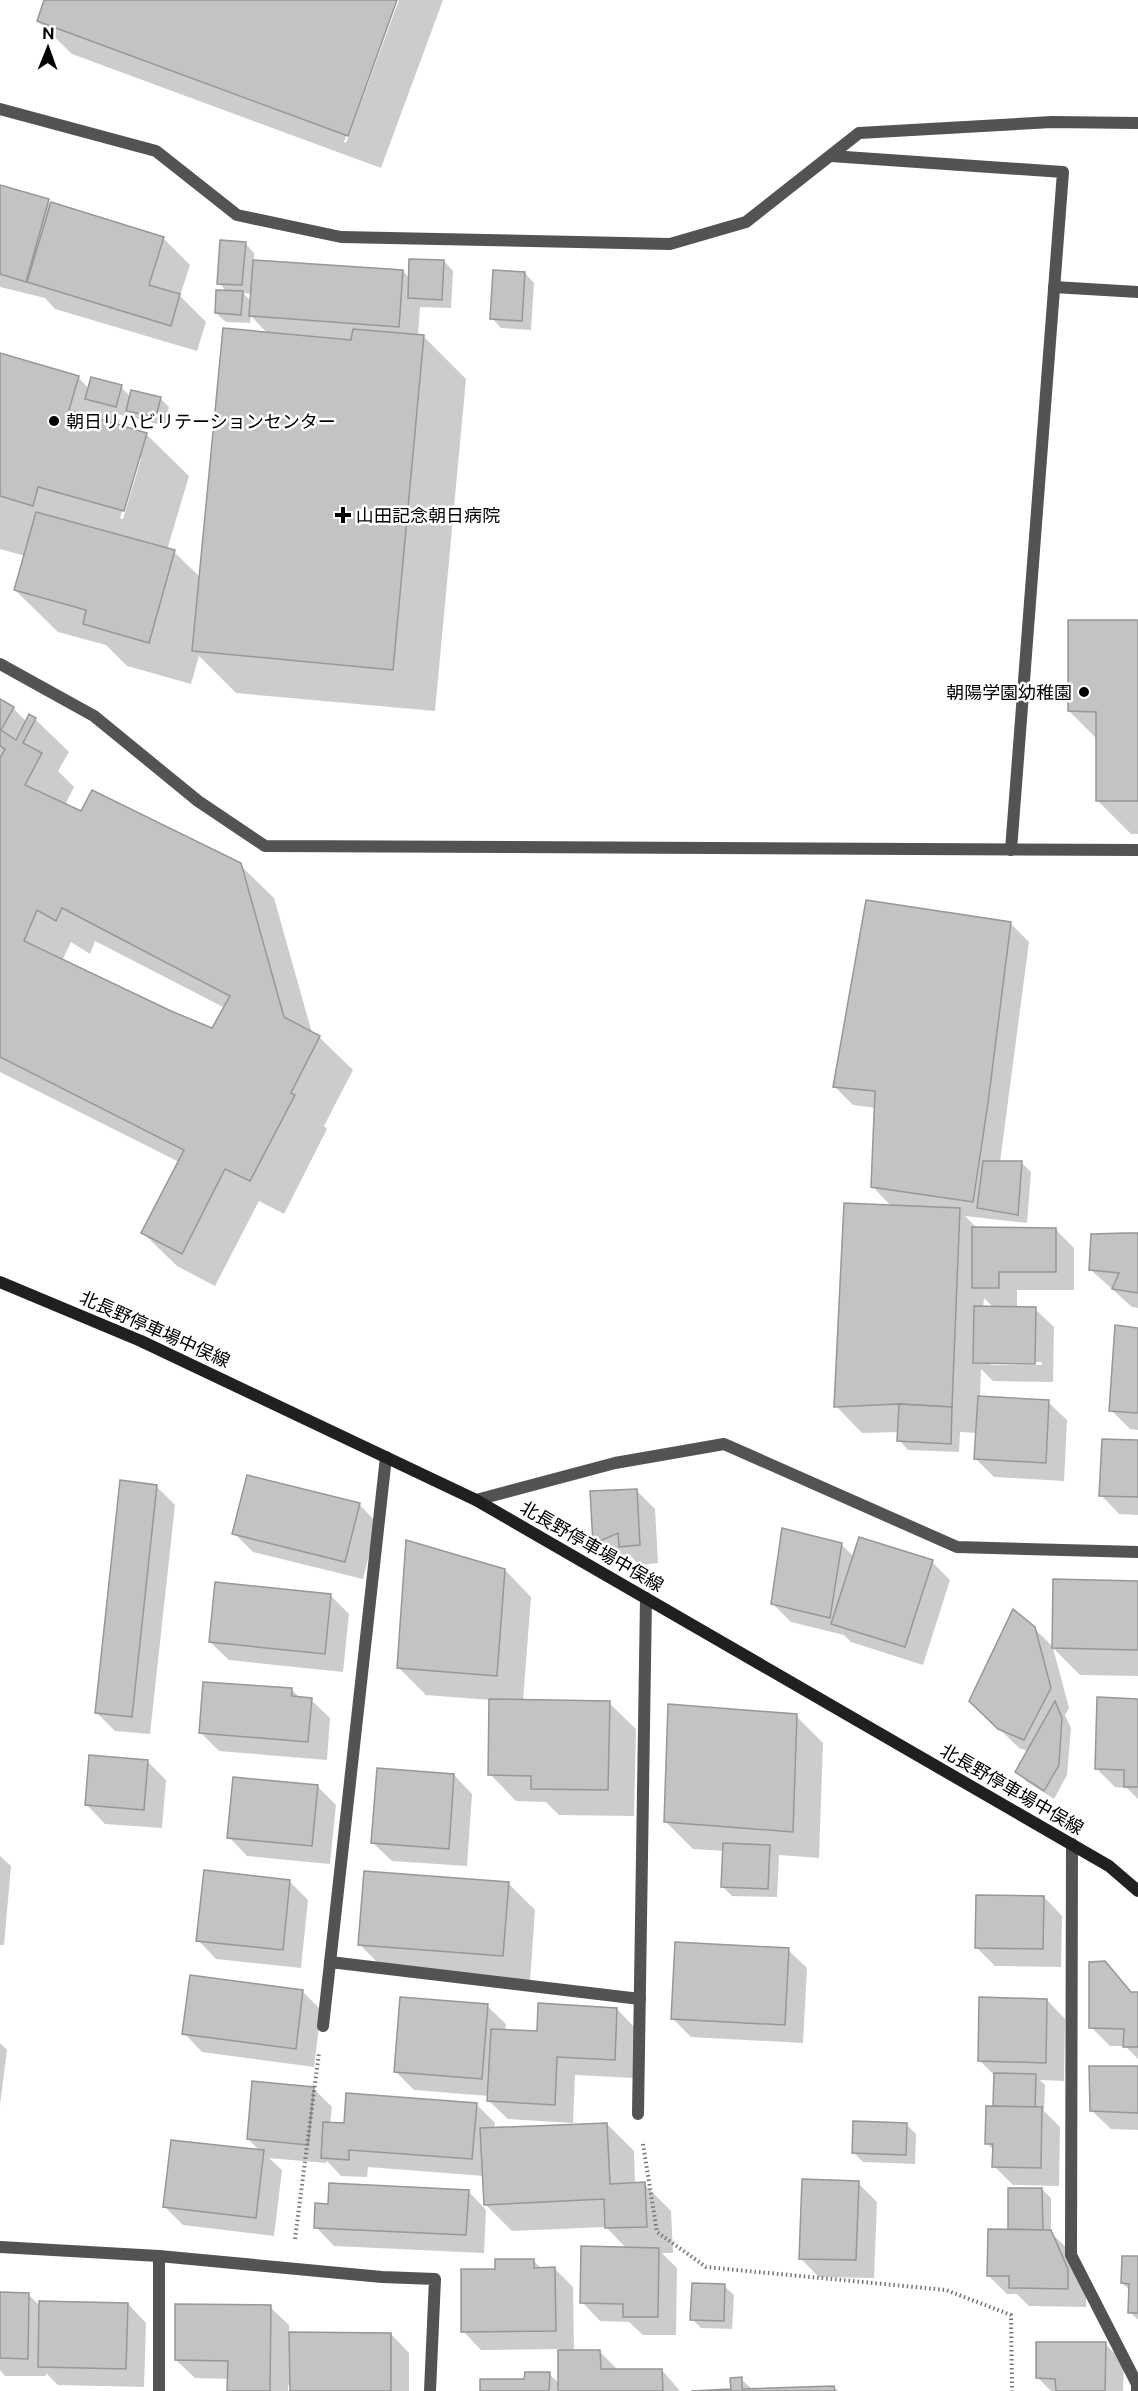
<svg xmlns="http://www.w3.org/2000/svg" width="1138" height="2391" font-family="'Public Sans','Noto Sans JP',sans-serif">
  <rect width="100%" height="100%" fill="#fff"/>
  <g fill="#0003" fill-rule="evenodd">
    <path d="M46,0H396L344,142L346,143L399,0H443L381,168L72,54L38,21Z"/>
    <path d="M0,187L163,238L190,265L180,296L206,322L197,351L55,309L45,298L0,287Z"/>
    <path d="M245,243L254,253V261L403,271L410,279L444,261L453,271L451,308L420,307L418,336L424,337L466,379L435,711L236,693L199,656L191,684L127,666L106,645L58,632L15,590L25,556L0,549V355L78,377L89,389L121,387L131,397L160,398L169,407L165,426L137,419L126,409L125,416L113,413L120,420L118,426L146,434L189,476L167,550L174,552L201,578L268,334L251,316L250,323L226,322L216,313L227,292L219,283ZM243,293L252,294L251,301ZM138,459H141L123,519L120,518Z"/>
    <path d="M525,273L534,283L531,330L501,328L492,318Z"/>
    <path d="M1138,622V834H1131L1097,800V739L1069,711Z"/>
    <path d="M0,701L13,708L27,722L35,719L69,752L58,771L74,787L65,805L81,813L240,865L274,898L312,1033L319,1037L353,1070L324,1126L327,1129L284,1214L259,1201L215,1286L177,1266L143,1233L179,1162L0,1072ZM95,941L225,1008L213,1029L170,1012L62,961L71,942L90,954Z"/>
    <path d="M1010,923L1029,942L1000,1162L1022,1163L1031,1172L1027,1223L965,1216L978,1229H1055L1074,1248V1290H1017V1308L1035,1309L1054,1327L1053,1382L993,1381L981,1369L980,1397L1048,1402L1067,1420L1064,1481L994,1477L975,1458L977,1433L960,1432L959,1452L908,1450L899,1440V1432L862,1433L836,1406L892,1207L872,1186L876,1108L853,1105L835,1087ZM984,1298L994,1308H983ZM991,1362H1042V1365H991Z"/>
    <path d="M1138,1236V1308L1132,1307L1091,1270Z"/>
    <path d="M1138,1329V1430L1130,1429L1111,1410Z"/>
    <path d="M1138,1441V1515L1119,1514L1101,1495Z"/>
    <path d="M156,1486L175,1505L150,1734L115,1731L96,1712Z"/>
    <path d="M636,1490L655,1509L658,1563L639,1565L629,1554L613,1562L594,1543Z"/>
    <path d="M359,1504L377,1523L363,1579L253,1552L234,1533Z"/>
    <path d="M841,1544L854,1557L932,1562L950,1580L923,1665L851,1642L844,1635L791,1622L772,1603Z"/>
    <path d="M505,1570L531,1597L523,1701L609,1703L636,1729L634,1816L559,1815L546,1802L516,1801L490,1774L491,1700L426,1695L399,1668Z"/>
    <path d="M1138,1582V1676L1080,1675L1053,1648L1069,1708L1065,1715L1071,1728L1067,1775L1054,1799L1026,1781L1017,1772L1028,1751L1019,1748L971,1701L1034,1628L1053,1647Z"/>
    <path d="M330,1595L349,1614L343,1672L229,1660L210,1642Z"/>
    <path d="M291,1689L301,1699L311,1700L330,1718L327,1760L219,1751L201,1733Z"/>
    <path d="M1138,1700V1799L1127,1788L1115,1787L1097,1769Z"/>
    <path d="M796,1716L823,1743L819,1858L779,1855L777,1897L732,1896L722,1886L724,1851L693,1849L666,1822Z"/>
    <path d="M147,1761L166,1780L162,1828L105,1824L87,1805Z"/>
    <path d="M454,1775L472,1794L467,1866L392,1861L373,1843Z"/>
    <path d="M317,1786L336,1805L330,1864L247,1856L229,1837Z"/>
    <path d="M0,1856L11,1866L4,1945H0Z"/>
    <path d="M289,1881L308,1900L301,1968L216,1959L198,1940Z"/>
    <path d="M508,1883L535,1910L530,1982L386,1971L360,1945Z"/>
    <path d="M1044,1897L1062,1916L1061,1967L995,1966L977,1948Z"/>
    <path d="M788,1950L807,1968L803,2043L691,2037L672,2018Z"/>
    <path d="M1104,1963L1133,1994L1138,1993V2059L1125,2046H1110L1091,2027Z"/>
    <path d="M303,1992L321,2010L314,2067L202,2052L184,2033Z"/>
    <path d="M1047,2000L1065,2019L1064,2081L1040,2080L1045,2085L1044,2111L1060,2127L1059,2186L1013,2185L994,2166V2151L987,2143L997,2108L994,2106L995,2076L979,2060Z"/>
    <path d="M487,2006L506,2024L505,2031L538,2033L617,2009L635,2028L633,2078L575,2075L573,2123L508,2119L489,2101V2096L414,2090L396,2072Z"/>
    <path d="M0,2043L7,2050L0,2105Z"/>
    <path d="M1138,2067V2130L1111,2129L1092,2111Z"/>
    <path d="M313,2088L332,2107L330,2124L345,2125L476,2104L495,2123L494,2129L607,2124L634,2151L635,2184H644L671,2211L673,2253H662L677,2268L676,2335H643L629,2322L600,2321L582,2302L627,2249L606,2227L512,2231L485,2204L484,2176L368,2167L367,2177L341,2176L327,2161L326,2163L269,2158L282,2170L274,2236L183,2225L164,2206L261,2152L248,2139Z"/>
    <path d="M907,2125L916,2134L915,2164L863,2162L853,2152Z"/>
    <path d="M858,2183L877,2202L874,2278L819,2277L800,2258Z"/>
    <path d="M1042,2189L1051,2198V2233L1069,2250L1086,2288V2307L1029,2306L1017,2294H1007L988,2275L1012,2231L1010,2229Z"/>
    <path d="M468,2191L486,2210L484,2253L334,2246L316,2227L330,2205Z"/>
    <path d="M1138,2258V2320L1130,2312L1131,2291L1122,2283Z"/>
    <path d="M533,2260L542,2269H555L573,2287L574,2352H600L619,2371L662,2370L680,2391H481L549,2374L560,2384L559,2349L481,2350L463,2331L496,2270Z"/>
    <path d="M724,2286L734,2295L732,2329L701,2328L692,2319Z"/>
    <path d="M0,2294H28L41,2307L128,2304L146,2323L144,2387L58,2385L46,2373V2376H5L0,2370Z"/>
    <path d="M270,2307L289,2325V2334H391L409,2353V2391H291V2385H288V2391H229V2379L195,2378L176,2360Z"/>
    <path d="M1105,2344L1124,2362L1123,2391H1051L1038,2378Z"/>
    <path d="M741,2379L753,2390L834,2387L838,2391H723H732Z"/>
  </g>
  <g fill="#c3c3c3" stroke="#979797" stroke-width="1.5" fill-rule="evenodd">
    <path d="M44,0H397L348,136L37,21Z"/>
    <path d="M0,185L49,199L26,282L0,274Z"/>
    <path d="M51,202L164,237L149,285L180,294L171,326L27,282Z"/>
    <path d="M220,240L246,242L242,285L217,284Z"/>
    <path d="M409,259L444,260L442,300L408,298Z"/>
    <path d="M253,260L403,270L399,327L249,316Z"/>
    <path d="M493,270L525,272L522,321L490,319Z"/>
    <path d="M216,290L243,291L241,315L215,313Z"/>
    <path d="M223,328L351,340L353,329L424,335L393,670L192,651Z"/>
    <path d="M0,353L79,376L69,410L147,433L124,511L38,487L33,506L0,496Z"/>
    <path d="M91,377L122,385L116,407L85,399Z"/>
    <path d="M131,390L161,397L156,417L126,411Z"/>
    <path d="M36,512L175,550L149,643L83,624L86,610L14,590Z"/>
    <path d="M1068,620H1138V801H1096V712L1068,711Z"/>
    <path d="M0,699L14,707L1,730L16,740L29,714L36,718L23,743L42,753L25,785L81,811L92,790L241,863L284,1017L320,1036L291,1093L295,1095L250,1181L225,1169L182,1254L141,1233L184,1150L0,1057V758L5,749L0,746ZM62,908L230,996L212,1028L171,1011L24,941L37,910L56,921Z"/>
    <path d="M866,900L1011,922L988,1103L973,1202L871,1187L875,1091L833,1087Z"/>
    <path d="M983,1161H1022L1018,1215L977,1208Z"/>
    <path d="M844,1203L960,1208L952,1407L899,1404L834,1407Z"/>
    <path d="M972,1227L1056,1228V1272H999V1288H972Z"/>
    <path d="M1126,1233H1138V1293L1112,1289L1119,1273L1089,1270L1091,1234Z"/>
    <path d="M974,1306L1036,1307L1035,1364L973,1363Z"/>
    <path d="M1115,1325L1138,1328V1413L1109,1411Z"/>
    <path d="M978,1396L1049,1400L1046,1463L974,1459Z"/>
    <path d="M899,1404L952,1407L951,1444L897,1441Z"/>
    <path d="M1102,1439L1138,1440V1497L1099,1496Z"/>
    <path d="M247,1475L360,1503L345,1562L232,1534Z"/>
    <path d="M120,1480L157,1485L132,1717L95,1713Z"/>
    <path d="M637,1489L640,1545L619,1547L618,1533L593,1544L590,1491Z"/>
    <path d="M782,1528L842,1543L830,1618L771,1604Z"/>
    <path d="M859,1537L933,1560L905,1647L831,1624Z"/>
    <path d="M406,1540L505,1569L497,1676L397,1668Z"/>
    <path d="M1053,1579L1138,1581V1650L1052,1648Z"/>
    <path d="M215,1582L331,1594L325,1654L209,1642Z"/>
    <path d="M1013,1609L1035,1627L1051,1688L1024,1740L998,1729L969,1701Z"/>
    <path d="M203,1682L292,1688V1696L312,1698L308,1742L199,1733Z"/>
    <path d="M1097,1697L1138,1699V1787H1124V1770L1095,1769Z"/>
    <path d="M489,1699L610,1701L608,1790L531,1789V1776L488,1775Z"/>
    <path d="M1055,1701L1062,1718L1059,1765L1044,1791L1015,1772Z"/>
    <path d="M668,1704L797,1714L793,1832L664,1822Z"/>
    <path d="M89,1755L148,1760L144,1810L85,1805Z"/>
    <path d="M377,1768L454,1774L449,1849L371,1843Z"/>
    <path d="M233,1777L318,1785L312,1846L227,1838Z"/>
    <path d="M723,1843L770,1845L768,1889L721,1887Z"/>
    <path d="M204,1870L290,1880L283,1950L196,1941Z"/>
    <path d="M364,1871L509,1882L503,1956L358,1945Z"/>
    <path d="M976,1895L1044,1896L1043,1949L975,1948Z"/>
    <path d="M675,1942L789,1948L785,2025L671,2019Z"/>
    <path d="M1105,1961L1131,1992H1138V2047H1123L1124,2029L1089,2028V1962Z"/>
    <path d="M190,1975L303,1990L296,2049L182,2034Z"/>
    <path d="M400,1997L488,2004L482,2079L394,2072Z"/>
    <path d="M979,1997L1047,1999L1046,2063L978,2061Z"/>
    <path d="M538,2003L617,2008L615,2060L557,2057L555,2105L487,2101L491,2029L537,2031Z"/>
    <path d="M1089,2066H1138V2113L1090,2111Z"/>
    <path d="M994,2073L1036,2074L1035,2108L993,2106Z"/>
    <path d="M252,2081L314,2087L308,2145L247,2139Z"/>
    <path d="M346,2093L477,2103L472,2159L349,2150V2160L321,2158L323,2122L344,2123Z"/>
    <path d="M986,2106L1042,2107L1041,2168L992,2167L993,2144H985Z"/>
    <path d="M853,2121L907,2123L906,2155L852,2153Z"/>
    <path d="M607,2123L610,2184L645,2182L647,2227L605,2228L604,2199L484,2205L480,2128Z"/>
    <path d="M171,2140L264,2150L256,2218L163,2207Z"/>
    <path d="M802,2179L859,2181L856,2260L799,2259Z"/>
    <path d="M329,2183L469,2190L466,2235L314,2228L315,2203L328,2204Z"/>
    <path d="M1008,2188H1042L1043,2230L1008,2229Z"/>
    <path d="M988,2229L1051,2230L1068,2269V2289L1009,2288V2276H987Z"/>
    <path d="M581,2246L659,2248L658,2317H623V2304L580,2303Z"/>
    <path d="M1122,2256H1138V2313H1128L1129,2284L1121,2283Z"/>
    <path d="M495,2259H534V2268L555,2267L556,2331L461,2332V2269H495Z"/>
    <path d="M692,2283L725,2284L724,2321L690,2320Z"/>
    <path d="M0,2292L29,2293L28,2359L0,2358Z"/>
    <path d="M39,2301L128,2303L126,2369L38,2367Z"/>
    <path d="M175,2304L271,2305L270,2391H227L228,2361L175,2360Z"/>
    <path d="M289,2332L391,2333V2391H290Z"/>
    <path d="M1036,2342H1106L1105,2391H1056L1055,2379L1036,2378Z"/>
    <path d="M558,2350H600L601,2369H662L663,2391H558Z"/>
    <path d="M525,2372H550L549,2391H480V2379H524Z"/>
    <path d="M742,2377V2389L834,2386L835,2391H691L731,2389L730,2378Z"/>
  </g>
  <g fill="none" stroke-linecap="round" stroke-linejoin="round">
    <g stroke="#757575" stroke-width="4" stroke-dasharray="1.5 3" stroke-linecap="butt">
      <path d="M643,2144L657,2232L706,2267L946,2290L1011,2315L1012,2391"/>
      <path d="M295,2239L319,2053"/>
    </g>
    <g stroke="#535353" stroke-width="12">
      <path d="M831,156L1063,172L1011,850"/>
      <path d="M1054,287L1138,292"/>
    </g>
    <g stroke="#535353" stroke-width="12">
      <path d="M0,109L156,151L237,215L341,237L670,244L746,222L859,133L1052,122L1138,123"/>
      <path d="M0,664L94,716L198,801L265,846L1138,850"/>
      <path d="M476,1500L615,1463L724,1444L957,1547L1138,1552"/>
      <path d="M1072,1844L1071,2255L1137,2384V2391"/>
      <path d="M330,1962L640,1999"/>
      <path d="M323,2026L386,1457"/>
      <path d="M638,2114L646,1598"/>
      <path d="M0,2247L159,2256L382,2277L435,2279L430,2391"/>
      <path d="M159,2391V2256"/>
    </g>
    <path stroke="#202020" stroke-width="12" d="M0,1282L141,1341L476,1500L1109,1866L1138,1891"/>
  </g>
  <g fill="#000" stroke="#fff" stroke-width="2">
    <circle cx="54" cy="421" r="6"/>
    <path d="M340 506h6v6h6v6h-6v6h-6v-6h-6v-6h6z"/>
    <circle cx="1084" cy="692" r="6"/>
  </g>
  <g text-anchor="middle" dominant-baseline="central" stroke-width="5" stroke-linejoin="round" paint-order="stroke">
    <g font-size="18" fill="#000" stroke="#fff" text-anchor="start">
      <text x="66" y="421">朝日リハビリテーションセンター</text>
      <text x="356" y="515">山田記念朝日病院</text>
      <text x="1072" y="692" text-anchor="end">朝陽学園幼稚園</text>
    </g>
    <g font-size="18" fill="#000" stroke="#fff">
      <text transform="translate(155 1329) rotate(24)">北長野停車場中俣線</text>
      <text transform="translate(592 1546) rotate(30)">北長野停車場中俣線</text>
      <text transform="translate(1012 1789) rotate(30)">北長野停車場中俣線</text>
    </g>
  </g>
  <g transform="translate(48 48) rotate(1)" stroke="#ffffff" stroke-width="4.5" paint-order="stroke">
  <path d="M0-4.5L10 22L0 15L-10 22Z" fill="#000000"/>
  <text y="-9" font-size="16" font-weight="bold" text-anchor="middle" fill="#000000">N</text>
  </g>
</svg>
